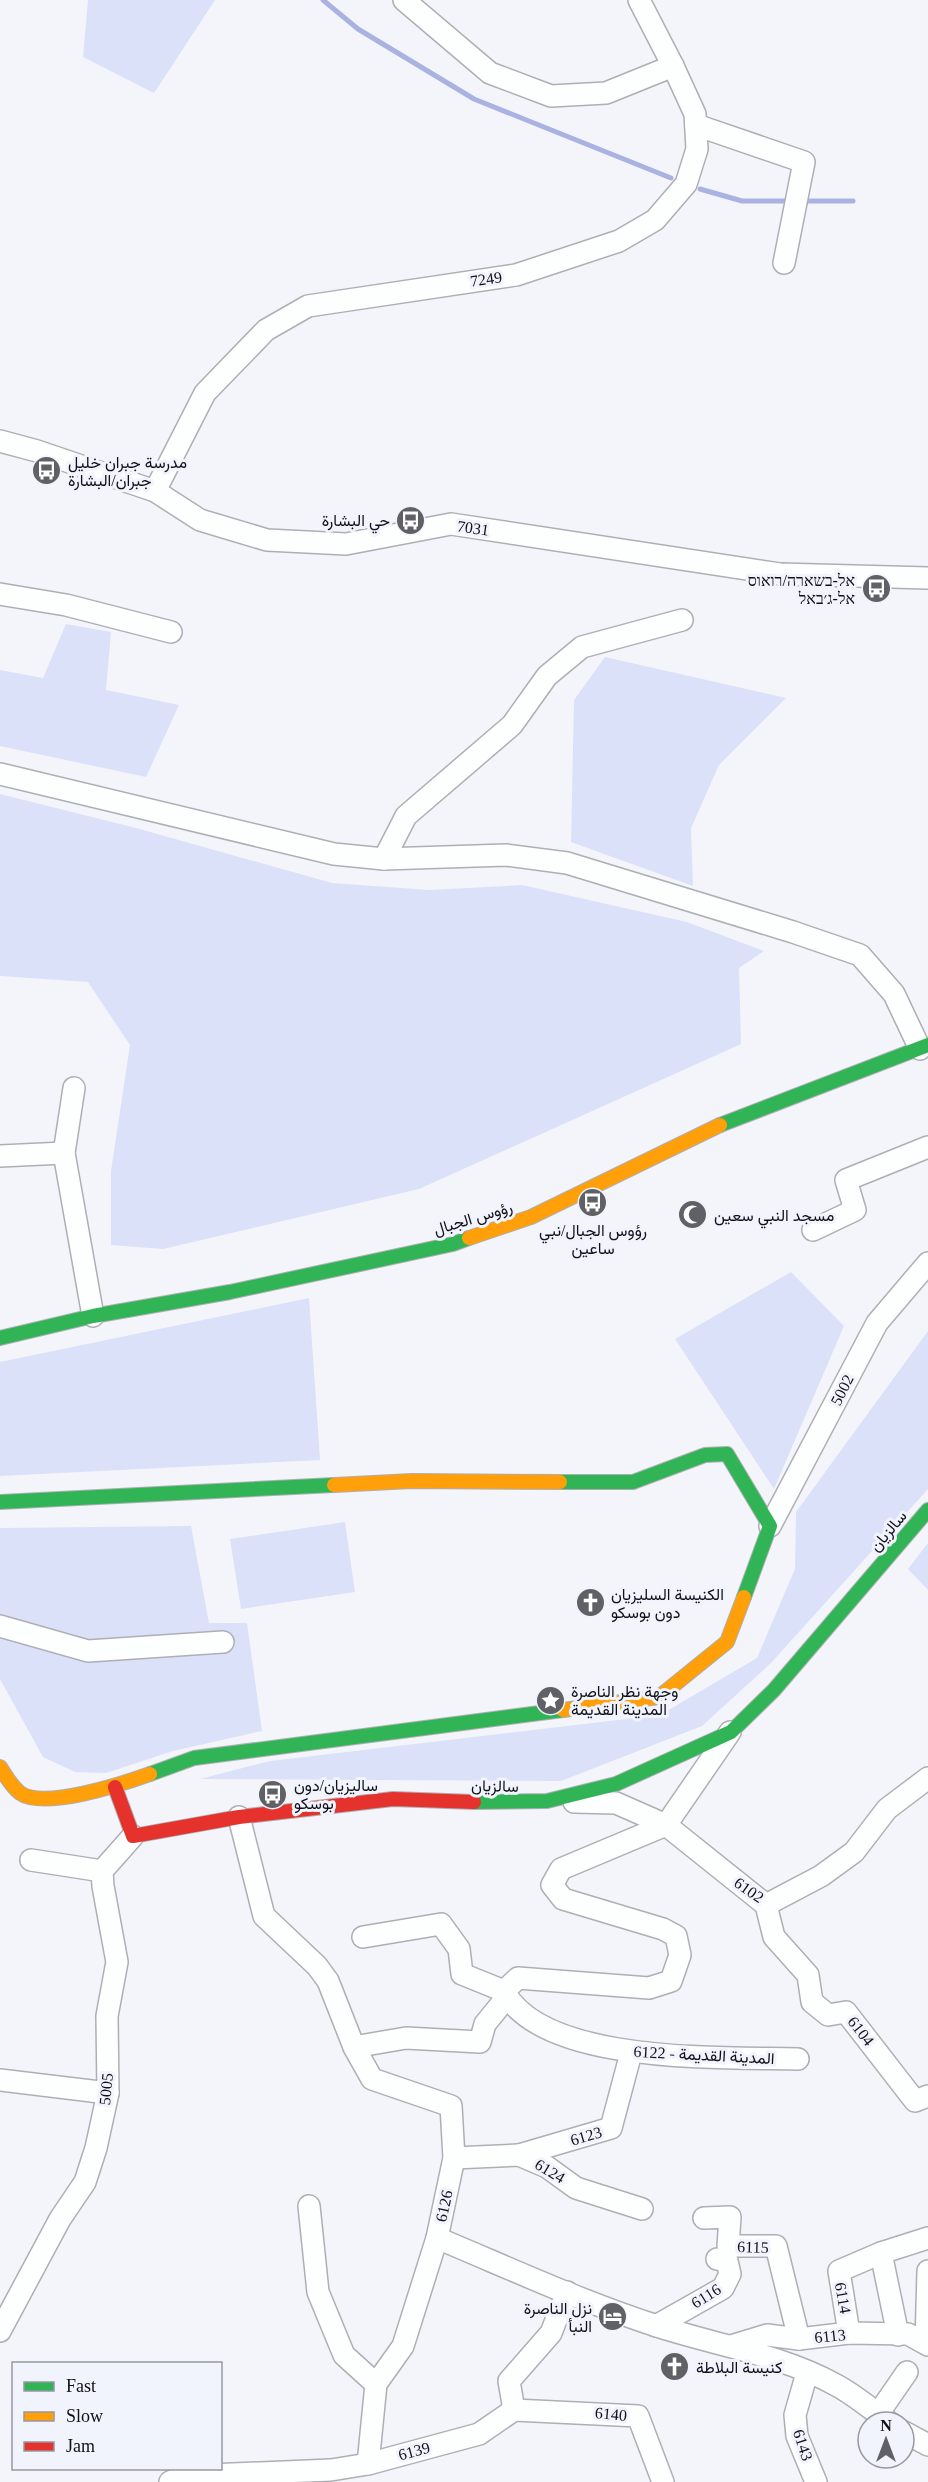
<svg xmlns="http://www.w3.org/2000/svg" width="928" height="2482" font-family="'Times New Roman',Vazirmatn,'Noto Sans Hebrew',serif">
  <rect width="100%" height="100%" fill="#f4f5fa"/>
  <g fill="#dbe1f9">
    <path d="M88,0H215L154,93L83,57Z"/>
    <path d="M66,624L111,632L106,690L179,705L146,777L0,746V670L43,678Z"/>
    <path d="M605,657L786,698L719,765L691,828L693,886L571,842L574,700Z"/>
    <path d="M0,794L136,828L332,883L429,890L522,885L687,922L764,951L739,968L741,1044L419,1189L163,1249L111,1245V1171L130,1045L88,982L0,976Z"/>
    <path d="M791,1272L844,1326L774,1489L675,1339Z"/>
    <path d="M309,1298L320,1460L0,1476V1362Z"/>
    <path d="M928,1331V1489L771,1663L702,1726L561,1781L200,1779L270,1761L660,1715L757,1658L795,1569L796,1512Z"/>
    <path d="M345,1522L355,1592L241,1609L230,1539Z"/>
    <path d="M191,1526L209,1623H247L262,1731L173,1751L106,1773L75,1772L43,1757L0,1679V1528Z"/>
    <path d="M928,1543V1590L908,1569Z"/>
  </g>
  <g fill="none" stroke-linecap="round" stroke-linejoin="round">
    <g stroke="#aab2e2" stroke-width="5">
      <path d="M323,0L358,29L474,99L671,178"/>
      <path d="M700,189L742,201H791"/>
      <path d="M801,201H853"/>
    </g>
    <defs>
      <g id="street">
        <path d="M404,0L490,73L551,96L606,93L673,66"/>
        <path d="M696,125L804,162L784,263"/>
        <path d="M0,441L37,451L155,491L200,520L267,540L346,544L451,524L780,574L928,578"/>
        <path d="M155,491L205,393L266,330L308,306L516,275L619,241L655,220L686,184L697,149L695,114L673,66L639,0"/>
        <path d="M0,594L66,605L171,632"/>
        <path d="M0,774L334,854L384,859L506,855L567,863L793,932L860,955L894,994L920,1049"/>
        <path d="M384,859L406,816L512,725L547,676L582,647L682,620"/>
        <path d="M74,1088L64,1153L93,1316"/>
        <path d="M0,1156L64,1153"/>
        <path d="M813,1230L855,1210L846,1180L928,1147"/>
        <path d="M770,1526L877,1323L928,1263"/>
        <path d="M0,1626L88,1651L223,1642"/>
        <path d="M730,1732L666,1825L561,1869L552,1885L563,1899L663,1929L676,1936L680,1955L671,1981L649,1988L518,1978L504,1991C543,2065 725,2057 798,2059"/>
        <path d="M574,1802L616,1803L666,1825L766,1905"/>
        <path d="M239,1817L264,1916L317,1966L328,1981L354,2047L372,2079L451,2106L454,2158L437,2238L403,2346L376,2384L368,2464"/>
        <path d="M31,1860L102,1871"/>
        <path d="M766,1905L774,1937L808,1975L812,2002L828,2015L846,2012L915,2101L928,2096"/>
        <path d="M766,1905L821,1876L854,1852L887,1809L928,1778"/>
        <path d="M363,1937L441,1924L459,1949L462,1974L504,1991"/>
        <path d="M354,2047L406,2038L480,2042L485,2024L507,1997"/>
        <path d="M0,2080L108,2093"/>
        <path d="M519,2155L611,2128L631,2053"/>
        <path d="M454,2158L519,2155L547,2167L576,2188L642,2209"/>
        <path d="M309,2206L318,2292L344,2355L376,2384"/>
        <path d="M704,2218L730,2217L728,2246H776L799,2339"/>
        <path d="M437,2238C509,2268 580,2301 654,2325C714,2345 780,2354 836,2385C855,2395 872,2410 889,2422"/>
        <path d="M881,2253L898,2335"/>
        <path d="M656,2326L723,2288L730,2274L727,2261L717,2259"/>
        <path d="M0,2331L60,2219L85,2182L96,2148L108,2093L107,2016L117,1962L103,1886L102,1871L133,1836"/>
        <path d="M849,2333L839,2271L881,2253L928,2238"/>
        <path d="M926,2343L928,2271"/>
        <path d="M731,2346L767,2335L799,2339L849,2333L908,2334L928,2345"/>
        <path d="M807,2373L795,2415L797,2436L816,2482"/>
        <path d="M514,2410L638,2416L663,2482"/>
        <path d="M514,2410L509,2381L551,2333L567,2292"/>
        <path d="M878,2414L907,2372"/>
        <path d="M904,2432L928,2445"/>
        <path d="M170,2482L184,2476L331,2470L368,2464L479,2434L514,2410"/>
      </g>
      <g id="fast">
        <path d="M720,1125L928,1045"/>
        <path d="M0,1338L93,1316L230,1292L453,1244L469,1238"/>
        <path d="M560,1482H633L705,1455L727,1454L770,1526L744,1597"/>
        <path d="M0,1502L334,1485"/>
        <path d="M150,1774L194,1758L563,1710"/>
        <path d="M474,1802L547,1801L616,1784L731,1732L774,1690L928,1510"/>
      </g>
      <g id="slow">
        <path d="M469,1238L531,1217L720,1125"/>
        <path d="M334,1485L412,1481L560,1482"/>
        <path d="M563,1710L659,1697L727,1642L744,1597"/>
        <path d="M0,1767C6,1776 11,1786 20,1793C44,1810 122,1784 150,1774"/>
      </g>
      <path id="jam" d="M115,1787L133,1836L239,1817L393,1799L474,1802"/>
    </defs>
    <use href="#street" stroke="#aeafb4" stroke-width="24"/>
    <use href="#fast" stroke="#aeafb4" stroke-width="16"/>
    <use href="#slow" stroke="#aeafb4" stroke-width="16"/>
    <use href="#jam" stroke="#aeafb4" stroke-width="16"/>
    <use href="#street" stroke="#fdfefe" stroke-width="21"/>
    <use href="#fast" stroke="#30b455" stroke-width="14"/>
    <use href="#slow" stroke="#ff9f0a" stroke-width="14"/>
    <use href="#jam" stroke="#e5322d" stroke-width="14"/>
  </g>
  <defs>
    <symbol id="bus-disc" viewBox="-11 -11 22 22"><circle r="9.5" fill="#606166" stroke="#f1f3fd"/><path d="M-5-6H5V4H4V6H2V4H-2V6H-4V4H-5ZM-3.5-4V0h7V-4ZM-3.5 1.2v1.5H-2V1.2ZM2 1.2v1.5H3.5V1.2Z" fill="#fff"/></symbol>
    <symbol id="mosque-disc" viewBox="-11 -11 22 22"><circle r="9.5" fill="#606166" stroke="#f1f3fd"/><path d="M3.5-4.9A6 6 0 1 0 3.5 4.9A5 5 0 1 1 3.5-4.9Z" fill="#fff"/></symbol>
    <symbol id="church-disc" viewBox="-11 -11 22 22"><circle r="9.5" fill="#606166" stroke="#f1f3fd"/><path d="M-1.2-6h2.4v3.5h3.3v2.4h-3.3V6h-2.4V-.1h-3.3v-2.4h3.3Z" fill="#fff"/></symbol>
    <symbol id="sight-disc" viewBox="-11 -11 22 22"><circle r="9.5" fill="#606166" stroke="#f1f3fd"/><path d="M0-6L1.8-2.2L6-1.7L2.9 1.2L3.7 5.4L0 3.3L-3.7 5.4L-2.9 1.2L-6-1.7L-1.8-2.2Z" fill="#fff"/></symbol>
    <symbol id="hotel-disc" viewBox="-11 -11 22 22"><circle r="9.5" fill="#606166" stroke="#f1f3fd"/><path d="M-6-4.5h1.5V1H6V5H4.5V3h-9V5H-6ZM-4 0a1.8 1.8 0 1 1 3.6 0ZM.5 0V-2.5h3Q6-2.5 6 0Z" fill="#fff"/></symbol>
  </defs>
  <g fill-rule="evenodd">
    <use href="#bus-disc" x="30" y="454" width="33" height="33"/>
    <use href="#bus-disc" x="394" y="504" width="33" height="33"/>
    <use href="#bus-disc" x="860" y="572" width="33" height="33"/>
    <use href="#bus-disc" x="576" y="1186" width="33" height="33"/>
    <use href="#mosque-disc" x="676" y="1198" width="33" height="33"/>
    <use href="#church-disc" x="574" y="1586" width="33" height="33"/>
    <use href="#sight-disc" x="534" y="1684" width="33" height="33"/>
    <use href="#bus-disc" x="256" y="1778" width="33" height="33"/>
    <use href="#hotel-disc" x="596" y="2300" width="33" height="33"/>
    <use href="#church-disc" x="658" y="2350" width="33" height="33"/>
  </g>
  <g text-anchor="middle" dominant-baseline="central" stroke-width="6" stroke-linejoin="round" paint-order="stroke">
    <g font-size="16" fill="#101117" stroke="#f1f3fd">
      <text transform="translate(486 279) rotate(-8)">7249</text>
      <text transform="translate(473 528) rotate(8)">7031</text>
      <text transform="translate(473 1218) rotate(-17)">رؤوس الجبال</text>
      <text transform="translate(842 1390) rotate(-63)">5002</text>
      <text transform="translate(888 1531) rotate(-50)">سالزيان</text>
      <text transform="translate(495 1786) rotate(1)">سالزيان</text>
      <text transform="translate(749 1890) rotate(35)">6102</text>
      <text transform="translate(861 2031) rotate(52)">6104</text>
      <text transform="translate(704 2055) rotate(3)">المدينة القديمة - 6122</text>
      <text transform="translate(106 2089) rotate(-85)">5005</text>
      <text transform="translate(586 2136) rotate(-16)">6123</text>
      <text transform="translate(550 2171) rotate(31)">6124</text>
      <text transform="translate(444 2206) rotate(-78)">6126</text>
      <text transform="translate(753 2247) rotate(2)">6115</text>
      <text transform="translate(706 2296) rotate(-32)">6116</text>
      <text transform="translate(843 2298) rotate(80)">6114</text>
      <text transform="translate(830 2336) rotate(-6)">6113</text>
      <text transform="translate(611 2414) rotate(5)">6140</text>
      <text transform="translate(803 2445) rotate(72)">6143</text>
      <text transform="translate(414 2451) rotate(-15)">6139</text>
    </g>
    <g font-size="16" fill="#101117" stroke="#f1f3fd" text-anchor="start">
      <text x="68" y="462">مدرسة جبران خليل<tspan x="68" dy="18">جبران/البشارة</tspan></text>
      <text x="390" y="520" text-anchor="end">حي البشارة</text>
      <text x="855" y="580" text-anchor="end">אל-בשארה/רואוס<tspan x="855" dy="18">אל-ג׳באל</tspan></text>
      <text x="714" y="1215">مسجد النبي سعين</text>
      <text x="593" y="1230" text-anchor="middle">رؤوس الجبال/نبي<tspan x="593" dy="18">ساعين</tspan></text>
      <text x="611" y="1594">الكنيسة السليزيان<tspan x="611" dy="18">دون بوسكو</tspan></text>
      <text x="571" y="1691">وجهة نظر الناصرة<tspan x="571" dy="18">المدينة القديمة</tspan></text>
      <text x="294" y="1785">ساليزيان/دون<tspan x="294" dy="18">بوسكو</tspan></text>
      <text x="592" y="2308" text-anchor="end">نزل الناصرة<tspan x="592" dy="18">النبأ</tspan></text>
      <text x="696" y="2367">كنيسة البلاطة</text>
    </g>
  </g>
  <rect x="12" y="2362" width="210" height="108" fill="#f1f3fd" stroke="#9799a1" stroke-width="1.5"/>
  <rect x="24" y="2382" width="30" height="9" fill="#30b455" stroke="#9799a1" stroke-width="1.5"/>
  <text x="66" y="2392" font-size="18" fill="#101117">Fast</text>
  <rect x="24" y="2412" width="30" height="9" fill="#ff9f0a" stroke="#9799a1" stroke-width="1.5"/>
  <text x="66" y="2422" font-size="18" fill="#101117">Slow</text>
  <rect x="24" y="2442" width="30" height="9" fill="#e5322d" stroke="#9799a1" stroke-width="1.5"/>
  <text x="66" y="2452" font-size="18" fill="#101117">Jam</text>
  <g transform="translate(886 2440)"><circle r="28" fill="#f1f3fd" stroke="#9799a1" stroke-width="1.5"/>
  <path d="M0-4.5L10 22L0 15L-10 22Z" fill="#606166"/>
  <text y="-9" font-size="16" font-weight="bold" text-anchor="middle" fill="#101117">N</text>
  </g>
</svg>
